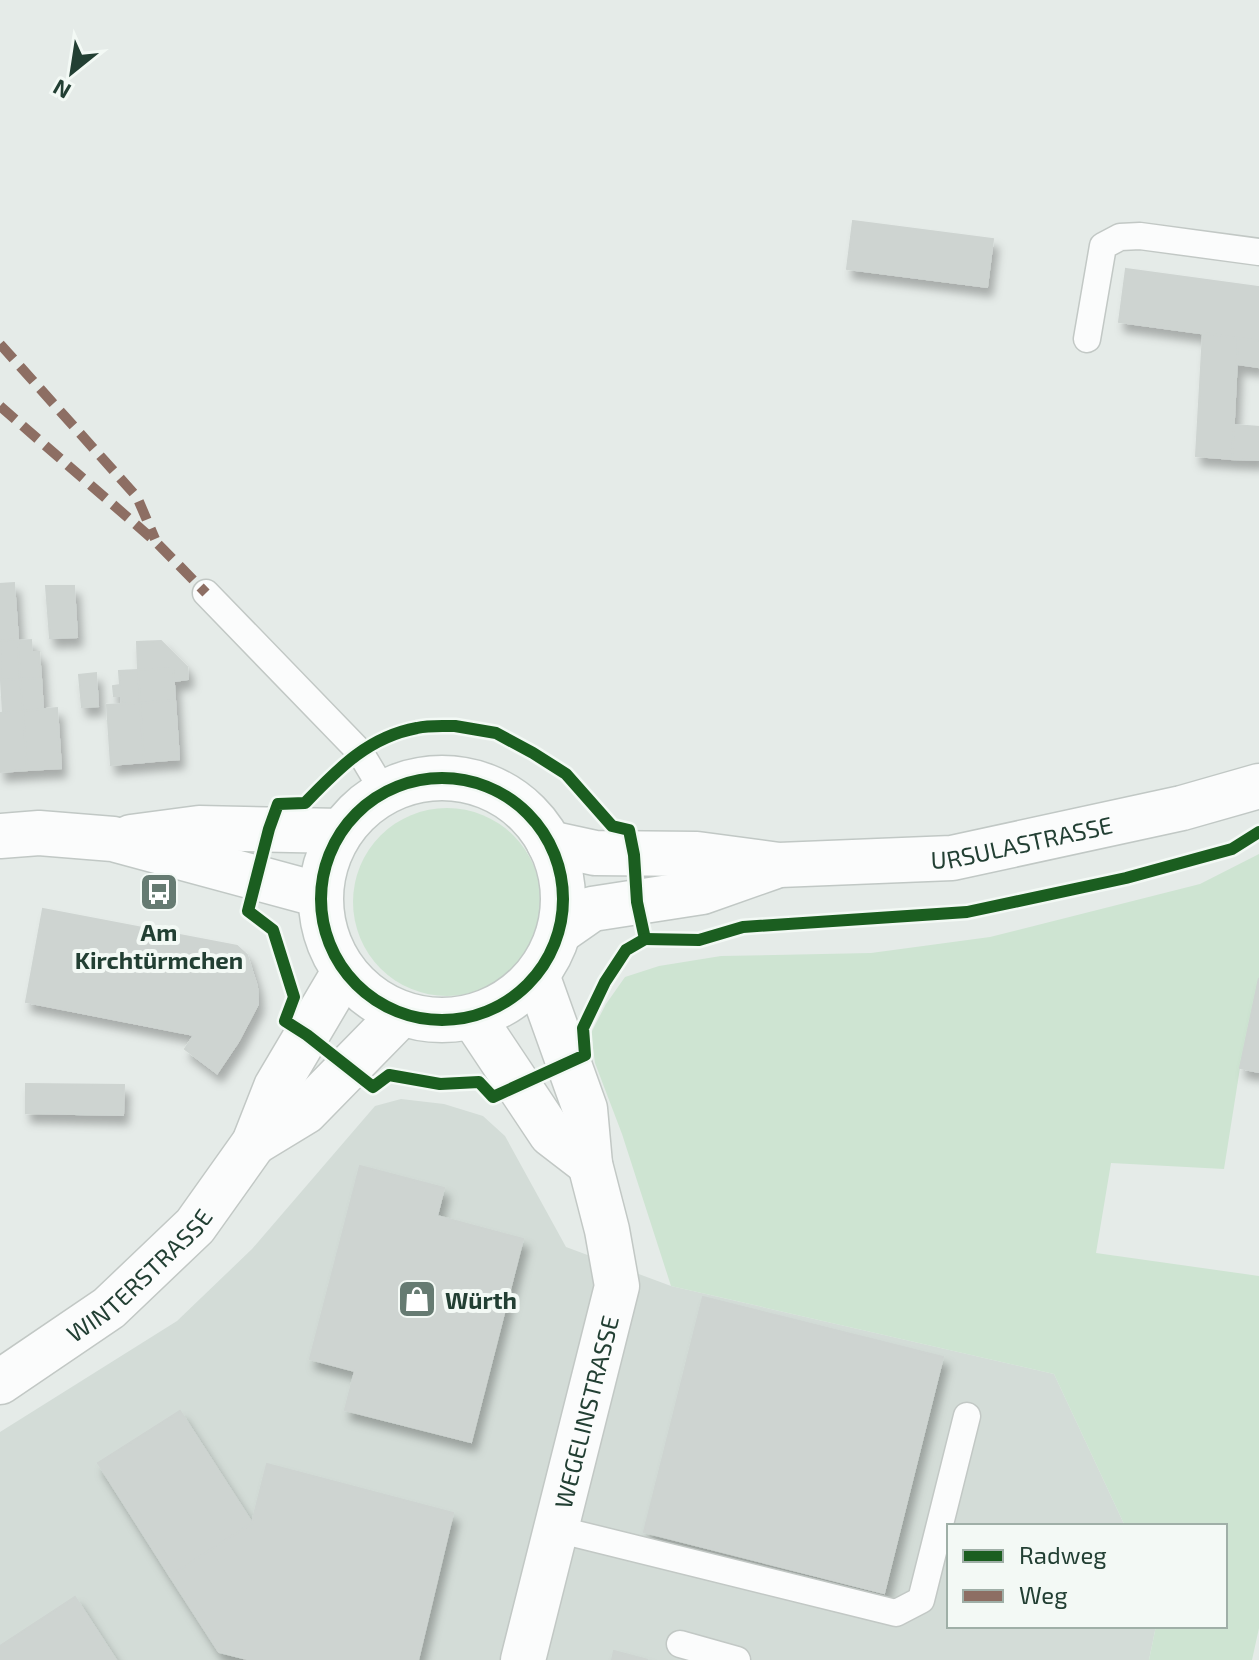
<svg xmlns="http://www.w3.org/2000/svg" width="1259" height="1660" font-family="'Exo 2',sans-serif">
  <defs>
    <filter id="shadow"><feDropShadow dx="5" dy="9" stdDeviation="4" flood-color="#0004"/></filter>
  </defs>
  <rect width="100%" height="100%" fill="#e5ebe8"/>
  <path fill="#d3dcd7" d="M401,1099L444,1104L483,1116L505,1136L566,1247L671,1286L1054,1374L1125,1526H949V1626H1156L1149,1660H0V1432L177,1321L252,1249L375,1106Z"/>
  <g fill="#cee4d2">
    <circle cx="447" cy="902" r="94"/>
    <path d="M1259,854V978L1240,1068L1224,1169L1111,1163L1096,1253L1259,1276V1628L1252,1660H1149L1156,1626H1225V1526H1125L1054,1374L671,1286L622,1134L595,1063L591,1033L606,1004L625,977L659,966L721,956L871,953L990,937L1200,884Z"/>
  </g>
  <g fill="#ced4d1" stroke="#ced4d1" stroke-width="2" filter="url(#shadow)">
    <path d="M853,221L993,239L987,287L847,269Z"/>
    <path d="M1126,269L1259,287V341L1119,322Z"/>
    <path d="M1203,333L1238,338L1232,459L1196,456Z"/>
    <path d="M1238,338L1259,341V367L1237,364Z"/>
    <path d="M1234,425L1259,427V460L1232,459Z"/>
    <path d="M14,583L18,639L0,641V584Z"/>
    <path d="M46,586H74L77,637L50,638Z"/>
    <path d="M18,639L20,679L1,680L0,641Z"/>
    <path d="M31,640L32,652H39L41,678L20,679L18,641Z"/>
    <path d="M161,641L187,667L188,679L174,681L173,668L138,670L137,642Z"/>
    <path d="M173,668L175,700L140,703L138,670Z"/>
    <path d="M138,670L140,703L122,704L121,696H114L113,686L120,685L119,671Z"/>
    <path d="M96,673L98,706L82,707L79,675Z"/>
    <path d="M41,678L43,710L23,711L20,679Z"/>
    <path d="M20,679L23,711L3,713L1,680Z"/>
    <path d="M175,700L179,759L144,762L140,703Z"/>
    <path d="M140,703L144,762L111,765L107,705Z"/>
    <path d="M57,708L61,768L27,770L23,711Z"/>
    <path d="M23,711L27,770L0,772V713Z"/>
    <path d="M43,909L237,946L247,955L257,987L258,1004L238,1042L217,1073L185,1049L194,1035L26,1002Z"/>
    <path d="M1259,978V1072L1240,1068Z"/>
    <path d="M26,1084L124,1085L123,1115L26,1113Z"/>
    <path d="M360,1166L444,1188L437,1216L523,1239L471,1442L345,1410L355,1371L310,1359Z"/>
    <path d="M703,1297L943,1357L884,1593L644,1532Z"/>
    <path d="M180,1411L252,1523L170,1576L98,1463Z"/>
    <path d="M267,1464L453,1513L418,1660H251L219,1652L170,1576L252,1523Z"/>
    <path d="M75,1597L116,1660H0V1646Z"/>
    <path d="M614,1651L648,1660H612Z"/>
  </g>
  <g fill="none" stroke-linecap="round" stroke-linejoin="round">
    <defs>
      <g id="lane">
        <path d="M1087,339L1103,246L1120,237L1140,236L1259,252"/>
        <path d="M206,593L360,752L384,792"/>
        <path d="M556,1529L896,1613L921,1600L967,1416"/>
        <path d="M680,1644L737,1660"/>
      </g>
      <g id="street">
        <path d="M473,1017L551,1134L590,1164"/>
        <path d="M254,1143L305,1112L401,1014"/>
        <path id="s1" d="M0,1382L109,1308L195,1226L254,1143L276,1087L344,972"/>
        <path id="s2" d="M523,1660L617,1286L607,1230L590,1164L585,1109L537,975"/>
      </g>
      <g id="secondary">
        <circle cx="442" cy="899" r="121"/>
        <path d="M0,836L39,833L113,839L320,895"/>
        <path d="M131,837L199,828L341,831"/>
        <path id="s3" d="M549,843L595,853L697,854L779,865L952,858L1182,808L1259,786"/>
        <path d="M559,932L592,909L702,892L773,867"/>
      </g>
    </defs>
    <use href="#lane" stroke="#c2c8c5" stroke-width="29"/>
    <use href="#street" stroke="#c2c8c5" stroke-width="47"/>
    <use href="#secondary" stroke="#c1c8c5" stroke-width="47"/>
    <use href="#lane" stroke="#fbfcfc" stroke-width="26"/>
    <use href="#street" stroke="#fbfcfc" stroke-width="44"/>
    <use href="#secondary" stroke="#fbfcfc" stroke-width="44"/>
    <g stroke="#8d6e63" stroke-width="10" stroke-dasharray="20 10" stroke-linecap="butt">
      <path d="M0,344L137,497L155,539"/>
      <path d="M0,406L157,543L206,593"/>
    </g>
    <defs>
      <g id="cycleway">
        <path d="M455,726L496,733L533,753L566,774L612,826L629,830L634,855L637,902L645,939L626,950L605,982L583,1028L585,1055L493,1097L479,1082L440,1084L389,1075L373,1087L307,1035L285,1021L294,997L273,930L248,911L269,829L278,804L305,803C338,769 368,737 417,728C429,725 442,726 455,726Z"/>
        <circle cx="442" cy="899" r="121"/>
        <path d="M645,939L699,940L743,927L967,912L1126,878L1232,849L1259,832"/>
      </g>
    </defs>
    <use href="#cycleway" stroke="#f3f9f5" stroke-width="17"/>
    <use href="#cycleway" stroke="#1b5e20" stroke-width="12"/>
  </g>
  <defs>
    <symbol id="bus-square" viewBox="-11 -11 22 22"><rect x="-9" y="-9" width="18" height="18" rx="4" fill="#667b72" stroke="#f3f9f5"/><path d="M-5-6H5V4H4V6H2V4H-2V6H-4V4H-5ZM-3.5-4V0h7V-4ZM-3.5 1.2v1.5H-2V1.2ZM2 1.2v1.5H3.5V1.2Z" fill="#fff"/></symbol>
    <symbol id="shop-square" viewBox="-11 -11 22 22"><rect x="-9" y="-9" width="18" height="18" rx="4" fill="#667b72" stroke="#f3f9f5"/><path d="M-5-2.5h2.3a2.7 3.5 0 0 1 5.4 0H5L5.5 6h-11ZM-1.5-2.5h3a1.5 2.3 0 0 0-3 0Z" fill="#fff"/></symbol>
  </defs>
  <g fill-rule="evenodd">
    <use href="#bus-square" x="137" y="870" width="44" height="44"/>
    <use href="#shop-square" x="395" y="1277" width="44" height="44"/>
  </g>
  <g text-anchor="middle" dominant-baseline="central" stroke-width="8" stroke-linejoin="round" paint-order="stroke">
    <g font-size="24" fill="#223f33" stroke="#f3f9f5">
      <text stroke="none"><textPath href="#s3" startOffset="476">URSULASTRASSE</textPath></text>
      <text stroke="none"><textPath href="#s1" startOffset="176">WINTERSTRASSE</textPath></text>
      <text stroke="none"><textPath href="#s2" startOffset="256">WEGELINSTRASSE</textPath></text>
    </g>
    <g font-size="24" font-weight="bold" fill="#223f33" stroke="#f3f9f5">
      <text x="159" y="931">Am<tspan x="159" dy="28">Kirchtürmchen</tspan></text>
      <text x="445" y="1299" text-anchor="start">Würth</text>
    </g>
  </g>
  <rect x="947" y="1524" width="280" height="104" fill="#f3f9f5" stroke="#9fafa7" stroke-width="2"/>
  <rect x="963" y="1550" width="40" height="12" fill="#1b5e20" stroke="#9fafa7" stroke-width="2"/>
  <text x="1019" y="1564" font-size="24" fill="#223f33">Radweg</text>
  <rect x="963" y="1590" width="40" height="12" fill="#8d6e63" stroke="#9fafa7" stroke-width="2"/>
  <text x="1019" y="1604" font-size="24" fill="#223f33">Weg</text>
  <g transform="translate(72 72) rotate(210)" stroke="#f3f9f5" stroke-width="6" paint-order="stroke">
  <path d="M0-6L14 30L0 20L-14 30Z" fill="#223f33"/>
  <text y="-12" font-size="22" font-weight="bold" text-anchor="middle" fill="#223f33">N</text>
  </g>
</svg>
